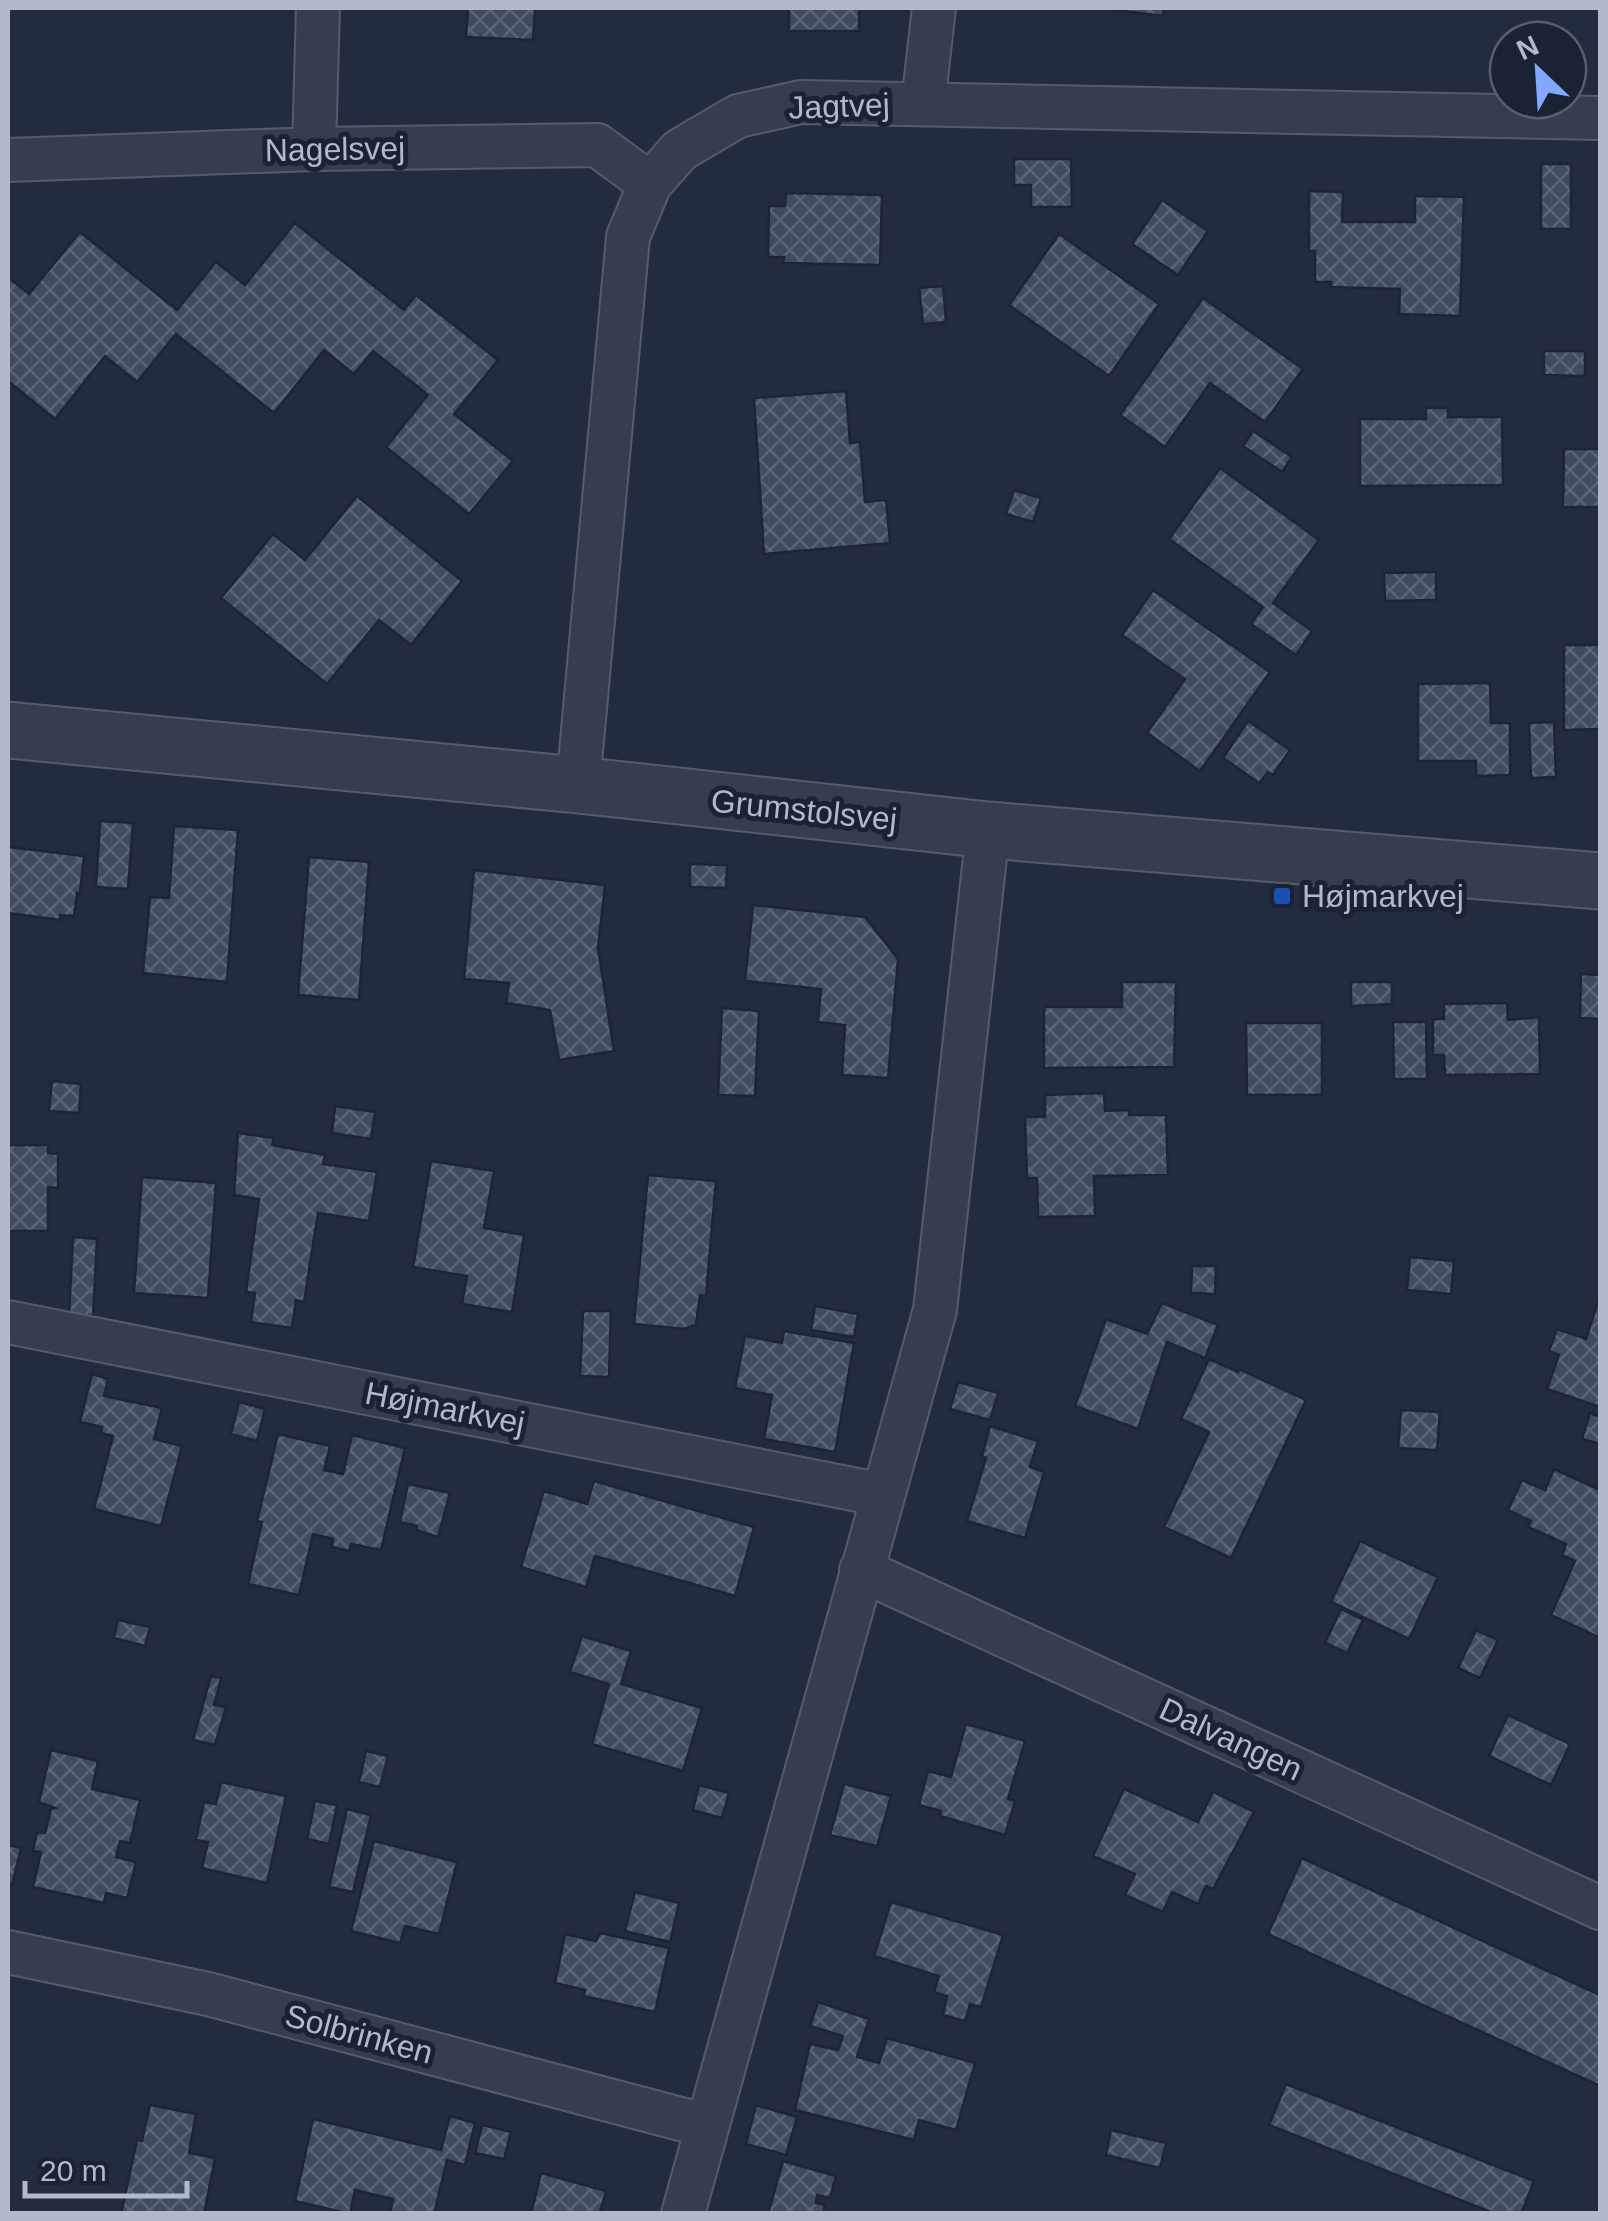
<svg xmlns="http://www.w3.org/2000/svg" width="1608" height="2221" font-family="Arial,sans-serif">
  <defs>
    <pattern id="building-cross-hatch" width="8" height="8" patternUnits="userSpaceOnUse" patternTransform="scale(2.5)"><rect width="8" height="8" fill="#414b60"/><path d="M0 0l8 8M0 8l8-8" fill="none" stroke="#5a6375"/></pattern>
  </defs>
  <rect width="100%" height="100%" fill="#222c3e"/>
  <g fill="url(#building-cross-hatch)" stroke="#1d2535" stroke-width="2.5">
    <path d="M468,8H535L533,40L466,37Z"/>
    <rect x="789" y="8" width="70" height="23"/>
    <path d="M1101,8H1164L1163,16Z"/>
    <path d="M1014,159H1071L1072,207H1031V185H1014Z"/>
    <rect x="1541" y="164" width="30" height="65"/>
    <path d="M1309,191L1343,192L1342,222H1415V196L1464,197L1460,316L1399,314L1400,289L1331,287V282H1315V251H1309Z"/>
    <path d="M786,193L882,195L880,265L783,263L784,257H768L769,206H785Z"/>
    <path d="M1162,200L1208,231L1178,275L1132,244Z"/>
    <path d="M295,223L404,310L416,295L498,360L454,414L513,461L469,514L386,447L428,395L373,351L354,374L324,350L274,413L176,334L137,382L105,356L55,419L8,381V277L29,294L80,232L177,310L216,262L245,285Z"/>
    <path d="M1059,234L1159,304L1109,376L1009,305Z"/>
    <path d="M943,286L946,322L923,324L919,288Z"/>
    <path d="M1203,298L1303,369L1265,422L1210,383L1165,447L1120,415Z"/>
    <path d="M1544,351H1585V376L1544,375Z"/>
    <path d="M846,391L850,443L860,442L865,502L886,500L890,543L764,554L754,398Z"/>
    <path d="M1426,408H1448V417H1502L1503,485L1360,486V419H1426Z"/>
    <path d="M1253,431L1292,457L1282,472L1243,446Z"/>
    <path d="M1564,449H1600V507H1563Z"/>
    <path d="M1220,468L1319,540L1273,603L1312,631L1296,655L1251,624L1263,607L1169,539Z"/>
    <path d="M1014,490L1041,498L1033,522L1006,514Z"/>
    <path d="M357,496L462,581L411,645L379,620L327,684L221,598L273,534L305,560Z"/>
    <path d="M1436,572V600L1385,601L1384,573Z"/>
    <path d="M1153,590L1270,672L1200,771L1147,733L1185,679L1122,635Z"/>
    <path d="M1564,645H1600V729L1564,730Z"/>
    <path d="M1490,683L1491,723H1510V775L1476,776V761H1418V684Z"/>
    <path d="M1248,721L1290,750L1273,775L1268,772L1259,783L1223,758Z"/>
    <path d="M1554,722L1556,777L1531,778L1529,723Z"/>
    <path d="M100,821L133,823L128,889L96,887Z"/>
    <path d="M174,826L238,830L227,982L143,973L150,897L169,898Z"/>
    <path d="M8,847L84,856L80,894L77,893L74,916L60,915V920L8,913Z"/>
    <path d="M309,857L369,862L359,1000L298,995Z"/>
    <path d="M690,864L727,865L726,888L690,887Z"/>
    <path d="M474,870L605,885L598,948L614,1051L559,1060L550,1010L506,1003L509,983L464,979Z"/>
    <path d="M753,905L865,917L898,959L888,1078L842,1075L845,1025L818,1022L821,989L745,981Z"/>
    <path d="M1581,974L1600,975V1019L1580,1018Z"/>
    <path d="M1122,982H1176L1174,1067L1044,1068V1007H1122Z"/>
    <path d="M1351,982H1392V1004L1351,1006Z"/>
    <path d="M1507,1003L1508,1020L1539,1017L1540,1074L1445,1075L1444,1055H1433V1019H1444V1004Z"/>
    <path d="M722,1008L759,1011L755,1096L718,1095Z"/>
    <path d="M1393,1022H1426L1427,1079H1394Z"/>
    <path d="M1246,1023H1322V1095H1247Z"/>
    <path d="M52,1081L81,1084L79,1113L49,1111Z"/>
    <path d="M1104,1093L1105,1111L1129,1110V1115H1166L1168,1175L1094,1176L1095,1216L1038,1217L1037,1178H1027L1025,1117H1045V1095Z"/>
    <path d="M335,1106L375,1112L371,1139L332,1133Z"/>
    <path d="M238,1133L274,1138L272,1145L325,1155L323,1164L377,1172L369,1221L318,1213L304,1302L296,1300L292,1328L251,1322L255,1293L246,1292L259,1199L234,1195Z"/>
    <path d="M8,1145H48V1153L58,1154V1188L48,1187V1231H8Z"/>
    <path d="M431,1161L494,1171L484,1228L524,1235L512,1312L462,1304L467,1276L413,1267Z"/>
    <path d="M648,1175L716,1181L706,1296L700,1295L696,1325L684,1329L634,1324Z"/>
    <path d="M142,1177L216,1183L208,1298L134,1293Z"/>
    <path d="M73,1237L97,1239L93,1316L69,1315Z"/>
    <path d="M1410,1257L1454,1261L1451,1294L1407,1290Z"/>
    <path d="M1192,1266H1216L1215,1294L1191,1293Z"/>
    <path d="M1600,1295V1407L1547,1389L1559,1355L1549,1351L1557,1329L1586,1339Z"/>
    <path d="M1162,1303L1218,1325L1205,1358L1167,1342L1138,1429L1075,1406L1106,1319L1147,1334Z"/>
    <path d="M815,1306L858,1314L854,1337L811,1330Z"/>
    <path d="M583,1311H611L609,1377L580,1376Z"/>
    <path d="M784,1331L854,1343L835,1452L764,1439L772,1395L735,1388L745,1336L782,1343Z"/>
    <path d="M1209,1359L1238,1372L1239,1369L1306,1400L1231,1558L1164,1527L1209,1432L1181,1419Z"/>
    <path d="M92,1374L108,1379L104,1396L162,1408L154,1439L182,1446L161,1526L94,1509L113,1436L101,1433L102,1427L80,1422Z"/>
    <path d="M958,1382L998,1393L990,1420L950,1409Z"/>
    <path d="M239,1402L265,1409L257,1441L231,1434Z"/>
    <path d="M1401,1410L1440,1412L1437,1450L1398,1448Z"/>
    <path d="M1590,1413L1600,1417V1444L1582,1439Z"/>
    <path d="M990,1426L1038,1441L1030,1467L1044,1472L1025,1538L967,1521L986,1458L982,1456Z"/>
    <path d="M278,1434L330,1446L324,1470L343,1474L352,1435L405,1448L381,1550L351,1544L349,1551L332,1547L333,1539L313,1534L299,1595L248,1584L262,1522L257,1521Z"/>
    <path d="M1554,1469L1600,1490V1638L1551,1615L1575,1561L1562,1555L1566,1544L1528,1527L1531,1521L1508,1510L1522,1480L1545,1490Z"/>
    <path d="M594,1481L754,1527L735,1596L595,1556L586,1587L521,1567L544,1491L587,1504Z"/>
    <path d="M408,1484L450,1493L438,1537L416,1530L417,1526L400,1522Z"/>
    <path d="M1360,1541L1438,1577L1409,1639L1331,1602Z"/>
    <path d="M1341,1609L1363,1620L1347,1653L1325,1643Z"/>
    <path d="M118,1620L150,1627L145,1646L114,1638Z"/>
    <path d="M1476,1630L1498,1640L1480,1678L1458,1668Z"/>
    <path d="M582,1636L631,1651L621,1684L702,1708L683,1771L592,1744L609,1684L570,1672Z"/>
    <path d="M211,1676L221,1678L214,1705L226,1707L215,1745L193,1740Z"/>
    <path d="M1508,1715L1570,1744L1551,1785L1489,1756Z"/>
    <path d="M966,1724L1025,1741L1008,1799L1015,1801L1005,1835L940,1816L941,1811L919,1805L928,1771L951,1777Z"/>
    <path d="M51,1750L98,1761L92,1789L140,1800L130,1843L120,1841L116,1857L136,1862L127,1898L106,1893L104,1903L33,1887L41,1852L33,1851L37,1832L45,1833L51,1809L55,1808L39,1802Z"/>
    <path d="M366,1751L388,1756L380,1787L359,1782Z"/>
    <path d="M221,1782L286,1796L267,1883L202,1868L208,1842L196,1840L204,1802L216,1804Z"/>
    <path d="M844,1784L891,1796L877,1846L830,1835Z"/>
    <path d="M699,1785L729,1793L722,1818L693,1810Z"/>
    <path d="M1124,1789L1198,1822L1213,1792L1254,1812L1213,1889L1206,1886L1198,1904L1172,1892L1163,1912L1125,1895L1135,1874L1093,1856Z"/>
    <path d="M315,1801L337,1805L329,1844L307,1839Z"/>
    <path d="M347,1809L371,1815L353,1892L329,1887Z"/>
    <path d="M374,1841L457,1862L439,1934L405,1926L400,1943L351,1931Z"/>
    <path d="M8,1845L21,1848L12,1885L8,1884Z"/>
    <path d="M1302,1858L1600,1995V2086L1268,1934Z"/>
    <path d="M635,1892L679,1903L670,1942L625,1931Z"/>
    <path d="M891,1902L1003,1935L981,2007L970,2004L965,2021L943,2015L947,1996L934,1992L939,1976L874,1956Z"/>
    <path d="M600,1933L669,1948L655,2012L584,1996L585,1990L555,1983L565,1934L596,1941Z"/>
    <path d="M818,2002L869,2019L857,2057L879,2063L887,2038L975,2063L956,2130L919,2120L914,2140L795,2110L810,2044L838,2050L843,2036L810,2026Z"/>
    <path d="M1286,2084L1534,2181L1521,2214H1496L1269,2125Z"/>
    <path d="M150,2105L196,2114L189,2153L215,2158L204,2214H121L137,2140L142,2141Z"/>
    <path d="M756,2105L797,2117L786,2155L746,2144Z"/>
    <path d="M450,2116L475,2123L465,2165L447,2160L434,2214H390L393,2199L355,2190L350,2214L295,2201L313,2119L441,2150Z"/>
    <path d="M482,2125L511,2132L504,2159L475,2153Z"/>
    <path d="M1111,2130L1166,2143L1160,2168L1106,2155Z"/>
    <path d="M783,2161L836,2176L830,2198L817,2195L816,2203L825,2205L823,2214H768Z"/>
    <path d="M541,2173L606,2191L600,2212L605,2214H531Z"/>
  </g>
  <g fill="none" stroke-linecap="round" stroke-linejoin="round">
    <defs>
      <g id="minor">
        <path d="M923,104L934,8"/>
        <path d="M314,149L318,8"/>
        <path d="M8,160L314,149L597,145L650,184"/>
        <path d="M578,785L628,237L650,184L680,150L738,116L801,102L1600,118"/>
        <path d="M8,1322L883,1495"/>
        <path d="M861,1570L1600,1908"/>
        <path d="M8,1952L208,1994L707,2126"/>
        <path d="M683,2214L935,1310L988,830"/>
      </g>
      <path id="tertiary" d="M8,730L578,785L988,830L1600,881"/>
    </defs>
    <use href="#minor" stroke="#545c6c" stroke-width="46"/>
    <use href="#tertiary" stroke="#545c6c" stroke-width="59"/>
    <use href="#minor" stroke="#363e4e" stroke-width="42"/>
    <use href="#tertiary" stroke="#363e4e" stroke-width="55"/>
  </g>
  <rect fill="#1a4fb4" stroke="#1b2333" stroke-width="4" x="1272" y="886" width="20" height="20" rx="5"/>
  <g text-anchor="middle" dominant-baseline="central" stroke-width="10" stroke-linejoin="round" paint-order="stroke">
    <g font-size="32" fill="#b2b9c9" stroke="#1b2333">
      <text transform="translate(839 106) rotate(-2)">Jagtvej</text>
      <text transform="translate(335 149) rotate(-1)">Nagelsvej</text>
      <text transform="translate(804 810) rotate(6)">Grumstolsvej</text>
      <text transform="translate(445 1408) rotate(11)">Højmarkvej</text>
      <text transform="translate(1231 1739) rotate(25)">Dalvangen</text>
      <text transform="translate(359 2034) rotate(15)">Solbrinken</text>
    </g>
    <g font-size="32" fill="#b2b9c9" stroke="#1b2333" text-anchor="start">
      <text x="1302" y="896">Højmarkvej</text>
    </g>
  </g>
  <rect width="1608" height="2221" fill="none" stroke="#b2b9c9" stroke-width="20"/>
  <g transform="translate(1538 70) rotate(335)"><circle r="48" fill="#1b2333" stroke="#575f6f" stroke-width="2.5"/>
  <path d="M0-8L18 38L0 25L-18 38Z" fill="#82a9fd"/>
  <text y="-15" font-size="28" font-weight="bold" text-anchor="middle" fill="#b2b9c9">N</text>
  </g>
  <path d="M25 2181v15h162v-15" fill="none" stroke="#b2b9c9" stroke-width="5"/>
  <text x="40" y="2181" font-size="30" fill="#b2b9c9" stroke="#1b2333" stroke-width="8" paint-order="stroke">20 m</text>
</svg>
